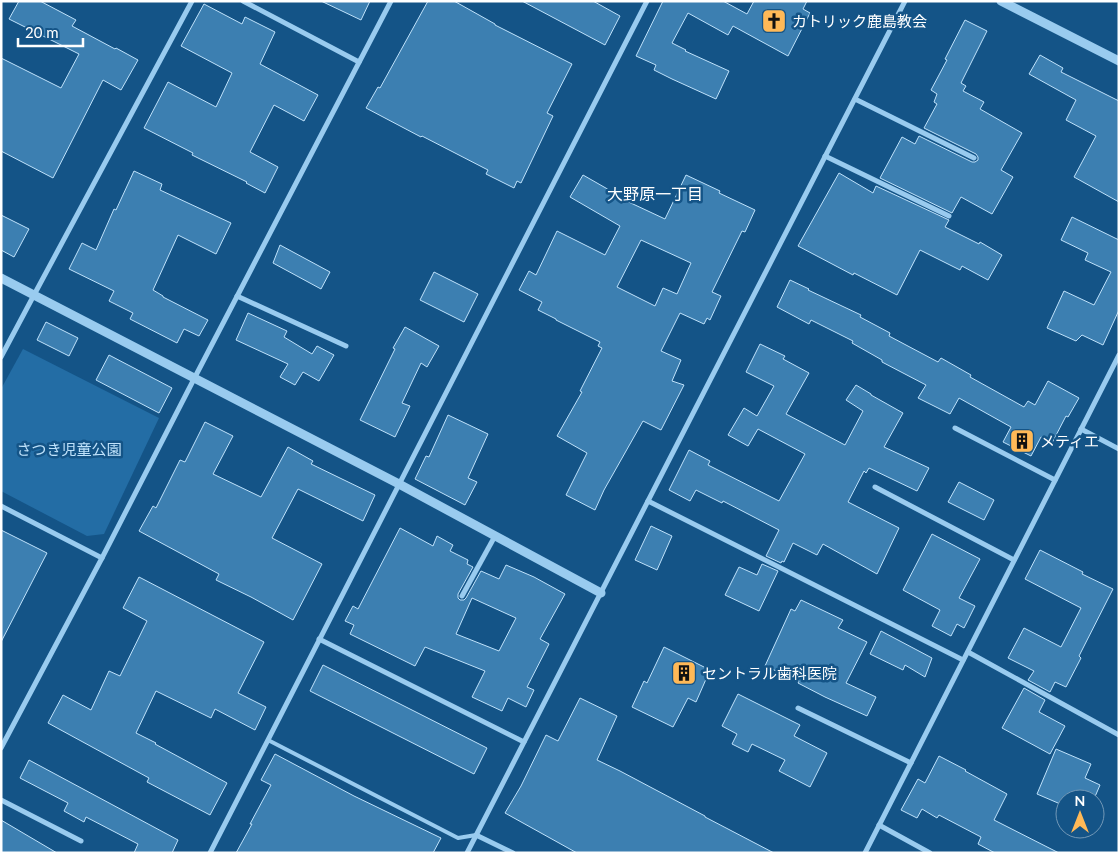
<svg xmlns="http://www.w3.org/2000/svg" width="1120" height="854" font-family="Lato,'Noto Sans JP',sans-serif">
  <rect width="100%" height="100%" fill="#145487"/>
  <path fill="#236da5" d="M23,349L159,418L104,534L87,536L1,491V389Z"/>
  <g fill="#3c7fb1" stroke="#bfe2fb" fill-rule="evenodd">
    <path d="M19,1H40L76,20L72,26L115,49L116,48L138,60L121,90L103,80L53,178L1,151V58L61,88L79,54L9,19Z"/>
    <path d="M321,1H370L361,20Z"/>
    <path d="M428,1H454L495,24V25L572,64L547,113L553,116L521,183L517,181L514,188L486,174L488,170L422,136L421,137L366,108L378,87L380,88Z"/>
    <path d="M522,1H593L620,16L605,45Z"/>
    <path d="M663,1H723L747,14L754,1H807L803,9L810,13L788,56L733,26L728,35L688,13L672,43L686,50L685,51L729,71L716,99L672,79L654,70L656,65L636,56Z"/>
    <path d="M204,4L242,24L245,17L275,32L260,64L318,95L304,121L274,105L250,152L278,167L265,193L246,183L247,182L192,155L193,153L144,128L168,82L216,107L232,73L181,46Z"/>
    <path d="M965,20L987,31L961,83L966,86L963,91L984,102L980,109L1022,133L1001,170L1013,177L992,214L961,197L952,213L880,178L902,137L915,144L919,136L972,162H975L978,160V157L976,154L924,128L937,104L934,102L937,94L931,90L947,60L945,59Z"/>
    <path d="M1040,55L1063,68L1061,72L1119,101V202L1074,177L1096,136L1066,120L1076,100L1029,74Z"/>
    <path d="M134,171L162,184L160,190L231,223L216,254L178,235L153,290L163,296V297L208,320L199,336L184,329L177,343L130,319L133,313L109,301L114,291L69,269L82,243L96,250L114,209L116,210Z"/>
    <path d="M839,173L873,193L876,186L949,220L945,227L979,244L980,242L1002,255L988,280L962,266L960,270L920,250L897,295L854,273L853,275L798,246Z"/>
    <path d="M583,175L618,195V197L665,219L686,175L720,191L719,193L755,210L745,232L742,231L712,292L721,296L710,320L707,318L704,324L680,313L661,351L681,360L672,381L684,385L661,430L643,421L604,490L595,510L566,495L587,453L557,436L582,392L580,391L602,348L598,346L600,342L556,320V319L538,310L542,302L519,290L529,271L536,275L557,231L605,255L620,226L570,197ZM641,240L691,263L677,294L663,288L655,306L617,287Z"/>
    <path d="M1,215L29,229L14,257L1,250Z"/>
    <path d="M1072,217L1119,240V310L1103,345L1082,335L1076,341L1047,328L1064,291L1094,305L1111,272L1085,260L1088,253L1061,240Z"/>
    <path d="M280,245L330,272L321,289L273,263Z"/>
    <path d="M434,272L478,294L464,322L420,300Z"/>
    <path d="M790,280L809,289L808,290L861,315L860,317L890,333L889,336L938,362L941,358L971,375L970,377L1024,407L1028,401L1035,405L1048,381L1079,398L1068,417L1066,416L1052,443L1041,437L1031,456L1003,442L1011,427L959,398L950,414L918,398L926,385L882,362V360L852,343L853,341L811,320L809,324L777,307Z"/>
    <path d="M248,313L287,331L284,337L312,354L317,346L334,355L319,381L303,372L295,385L280,377L288,364L236,340Z"/>
    <path d="M46,322L78,338L69,356L37,340Z"/>
    <path d="M405,327L439,346L427,367L421,363L402,403L410,406L395,437L360,420L395,349L393,348Z"/>
    <path d="M760,344L785,356L783,359L809,373L786,414L845,445L863,411L846,400L856,385L871,394V395L903,413L884,447L929,468L917,491L869,468L866,473L864,471L848,502L899,528L877,574L823,544L817,555L793,543L784,562L782,561L781,563L766,556L779,530L723,501L722,503L696,490L690,501L669,490L689,450L710,461L708,465L779,501L805,454L758,429L748,446L728,435L744,408L757,416L774,386L746,372Z"/>
    <path d="M109,355L172,388L159,413L96,380Z"/>
    <path d="M448,415L488,434L468,478L477,482L465,505L415,479L426,456L429,457Z"/>
    <path d="M205,422L233,436L213,474L261,497L288,447L313,461L311,464L375,495L363,521L298,489L272,538L322,564L293,620L251,597L216,580L219,574L139,531L153,506L156,508L180,460L185,462Z"/>
    <path d="M959,482L994,500L984,520L948,502Z"/>
    <path d="M651,526L672,536L657,570L635,560Z"/>
    <path d="M400,528L433,546L437,536L453,545L450,551L468,560L467,564L473,567L458,594V598L460,600H464L466,598L481,571L499,579L506,565L534,577L565,594L540,639L549,644L527,687L534,690L526,707L508,698L502,711L472,697L485,671L425,647L415,666L350,634L354,625L345,621L353,606L358,609ZM472,598L516,618L499,651L456,634Z"/>
    <path d="M1,530L47,553L1,642Z"/>
    <path d="M932,534L980,559L959,598L975,606L964,628L957,624L951,636L932,626L940,610L903,590Z"/>
    <path d="M1040,550L1083,572L1082,574L1113,589L1079,656L1081,658L1066,687L1055,682L1050,692L1028,680L1034,671L1008,658L1024,628L1061,647L1081,608L1025,579Z"/>
    <path d="M762,564L778,571L759,611L725,595L739,567L757,575Z"/>
    <path d="M139,577L264,642L238,693L266,707L255,730L215,709L211,718L156,691L136,733L156,743L155,744L227,783L210,815L147,782L149,778L48,723L63,695L91,710L109,671L120,676L147,621L123,608Z"/>
    <path d="M801,600L843,620L838,628L867,642L846,683L876,697L867,716L825,697L798,683L799,681L765,666L791,609L795,611Z"/>
    <path d="M881,631L932,658L925,677L905,665L903,670L870,654Z"/>
    <path d="M664,647L710,670L696,702L688,698L673,727L632,707L644,681L647,683Z"/>
    <path d="M323,665L487,748L474,774L310,691Z"/>
    <path d="M1024,688L1045,700L1039,712L1065,726L1050,754L1002,728Z"/>
    <path d="M738,694L800,725L794,736L827,753L810,787L779,771L785,760L752,744L748,752L732,744L737,734L722,726Z"/>
    <path d="M580,698L617,716L597,760L620,771L705,816V817L774,853H577L505,813L521,786L546,735L558,741Z"/>
    <path d="M1056,749L1091,764L1085,778L1100,785L1094,799H1065V806L1037,794Z"/>
    <path d="M275,754L354,796L441,838L433,853H236L252,824H250L271,785L261,780Z"/>
    <path d="M939,756L966,770L965,771L1007,794L994,820L1059,853H995L978,844L981,837L939,815L937,818L922,809L917,818L901,810L918,779L925,783Z"/>
    <path d="M29,760L178,840L172,853H134L138,844L86,817L84,822L64,811L68,803L20,778Z"/>
    <path d="M1,820L57,853H1Z"/>
  </g>
  <g fill="none" stroke-linecap="round" stroke-linejoin="round">
    <path stroke="#99cbef" stroke-width="4" d="M268,740L458,838L476,835"/>
    <g stroke="#99cbef" stroke-width="5">
      <path d="M243,1L359,62"/>
      <path d="M855,99L974,158"/>
      <path d="M825,156L949,216"/>
      <path d="M237,296L346,346"/>
      <path d="M1,357L34,295L192,1"/>
      <path d="M955,428L1055,480"/>
      <path d="M1081,429L1119,449"/>
      <path d="M875,487L1014,560"/>
      <path d="M648,501L963,660"/>
      <path d="M1,506L102,558"/>
      <path d="M462,596L495,536"/>
      <path d="M319,639L524,742"/>
      <path d="M968,652L1119,735"/>
      <path d="M798,708L911,763"/>
      <path d="M1,748L102,558L195,377L391,1"/>
      <path d="M1,800L81,841"/>
      <path d="M879,825L930,853"/>
      <path d="M476,835L513,853"/>
      <path d="M210,853L647,1"/>
      <path d="M467,853L905,1"/>
      <path d="M865,853L1119,355"/>
    </g>
    <g stroke="#99cbef" stroke-width="9">
      <path d="M1001,1L1119,61"/>
      <path d="M1,278L399,484L601,593"/>
    </g>
  </g>
  <defs>
    <symbol id="church-square" viewBox="-11 -11 22 22"><rect x="-9" y="-9" width="18" height="18" rx="4" fill="#ffb957" stroke="#145487"/><path d="M-1.2-6h2.4v3.5h3.3v2.4h-3.3V6h-2.4V-.1h-3.3v-2.4h3.3Z" fill="#111"/></symbol>
    <symbol id="building-square" viewBox="-11 -11 22 22"><rect x="-9" y="-9" width="18" height="18" rx="4" fill="#ffb957" stroke="#145487"/><path d="M-4-6H4V6H1V3H-1V6H-4ZM-2.5-4.3h1.7v1.8h-1.7ZM.8-4.3h1.7v1.8H.8ZM-2.5-1h1.7V.8h-1.7ZM.8-1h1.7V.8H.8Z" fill="#111"/></symbol>
  </defs>
  <g fill-rule="evenodd">
    <use href="#church-square" x="760" y="7" width="28" height="28"/>
    <use href="#building-square" x="1008" y="427" width="28" height="28"/>
    <use href="#building-square" x="670" y="659" width="28" height="28"/>
  </g>
  <g text-anchor="middle" dominant-baseline="central" stroke-width="5" stroke-linejoin="round" paint-order="stroke">
    <g font-size="15" fill="#fff" stroke="#145487" text-anchor="start">
      <text x="792" y="21">カトリック鹿島教会</text>
      <text x="1040" y="441">メティエ</text>
      <text x="702" y="673">セントラル歯科医院</text>
    </g>
    <g font-size="15" fill="#bfe2fb" stroke="#145487">
      <text x="69" y="449">さつき児童公園</text>
    </g>
    <g font-size="16" fill="#fff" stroke="#145487">
      <text x="655" y="193">大野原一丁目</text>
    </g>
  </g>
  <rect width="1120" height="854" fill="none" stroke="#ffffff" stroke-width="5"/>
  <g transform="translate(1080 814)"><circle r="24" fill="#145487" stroke="#7298b7"/>
  <path d="M0-4L9 19L0 12L-9 19Z" fill="#ffb957"/>
  <text y="-8" font-size="14" font-weight="bold" text-anchor="middle" fill="#ffffff">N</text>
  </g>
  <path d="M18 38v8h65v-8" fill="none" stroke="#ffffff" stroke-width="2.5"/>
  <text x="25" y="38" font-size="15" fill="#ffffff" stroke="#145487" stroke-width="4" paint-order="stroke">20 m</text>
</svg>
